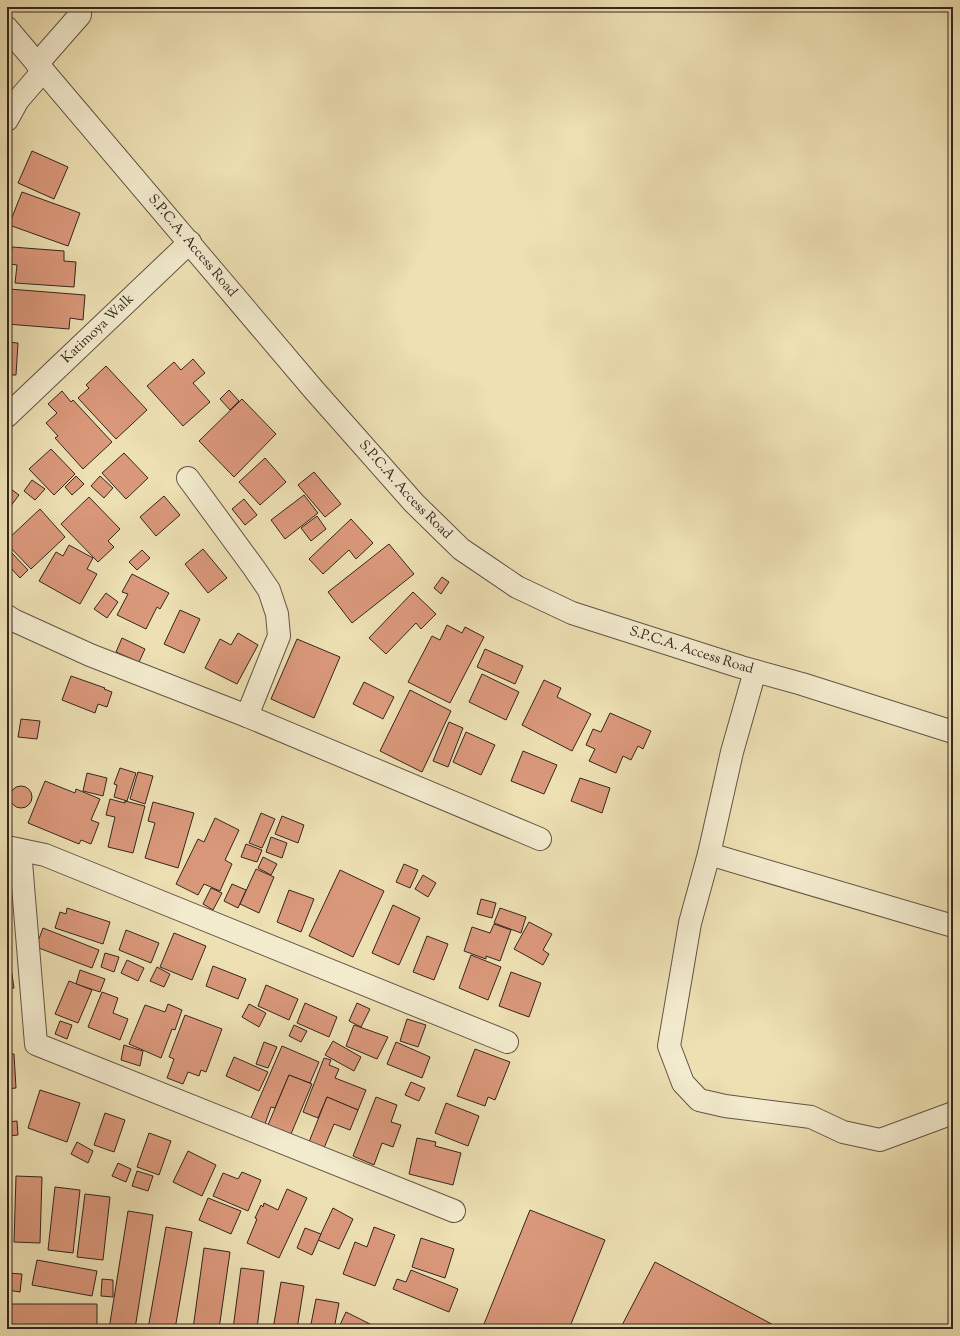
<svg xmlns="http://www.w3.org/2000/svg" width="960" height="1336" font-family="'Sorts Mill Goudy',serif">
  <rect width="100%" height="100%" fill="#ede0b3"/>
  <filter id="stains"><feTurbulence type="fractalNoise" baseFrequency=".005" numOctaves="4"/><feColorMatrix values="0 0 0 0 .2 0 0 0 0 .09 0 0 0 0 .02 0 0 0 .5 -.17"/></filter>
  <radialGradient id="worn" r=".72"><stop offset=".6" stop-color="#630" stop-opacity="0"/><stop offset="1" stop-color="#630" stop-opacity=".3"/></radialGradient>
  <g fill="#da987b" stroke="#352620">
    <path d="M32,151L68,167L54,199L18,183Z"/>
    <path d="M22,192L80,213L68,246L9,225Z"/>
    <path d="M12,247L64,251V261L76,262L74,287L15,283L17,265L10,264Z"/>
    <path d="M9,289L85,295L83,320L70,318L69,329L7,324Z"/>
    <path d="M7,342L18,343L16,375H11L10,384H7Z"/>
    <path d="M193,359L205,373L193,383L210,402L183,426L147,386L174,362L181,370Z"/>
    <path d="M106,366L147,410L116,439L78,398L89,388L86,385Z"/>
    <path d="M229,390L239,401L230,410L220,399Z"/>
    <path d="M62,391L71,402L73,400L112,442L83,469L55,438L58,436L46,423L57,413L48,404Z"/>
    <path d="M242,399L276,434L234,477L199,441Z"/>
    <path d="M51,449L75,474L54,495L29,469Z"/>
    <path d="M124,453L148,478L126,499L102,473Z"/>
    <path d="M265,458L286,482L260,505L239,482Z"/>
    <path d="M314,472L341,504L325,517L298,485Z"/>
    <path d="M76,476L84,484L72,495L65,487Z"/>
    <path d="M100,476L113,488L104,498L91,486Z"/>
    <path d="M32,480L45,489L35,500L24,491Z"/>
    <path d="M7,486L19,495L7,511Z"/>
    <path d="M304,495L318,513L285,539L271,520Z"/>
    <path d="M164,496L180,515L156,536L140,517Z"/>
    <path d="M89,497L120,529L108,541L114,547L98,562L61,524Z"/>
    <path d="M244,499L257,515L245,525L232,509Z"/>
    <path d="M40,509L65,537L31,569L7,544V540Z"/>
    <path d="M317,516L326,529L311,541L301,528Z"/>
    <path d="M351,519L373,543L356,559L349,550L323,574L309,559Z"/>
    <path d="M389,544L414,574L352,623L328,592Z"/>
    <path d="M69,545L93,558L87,569L97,574L80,604L39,581L56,552L63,556Z"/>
    <path d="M203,549L227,578L208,593L185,564Z"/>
    <path d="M142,550L150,558L137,570L129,562Z"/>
    <path d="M11,552L28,570L20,578L7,564V556Z"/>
    <path d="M132,574L169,593L160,609L157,607L146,629L117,615L128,594L122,592Z"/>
    <path d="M442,577L449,582L441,594L434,588Z"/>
    <path d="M413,592L436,614L421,629L416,623L386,654L369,638Z"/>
    <path d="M106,593L118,602L107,618L94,609Z"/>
    <path d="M180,610L200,619L184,653L164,644Z"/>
    <path d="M447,625L462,633L465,627L484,637L450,703L408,682L432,636L440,640Z"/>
    <path d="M238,633L258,645L237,684L205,668L220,639L231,645Z"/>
    <path d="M122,638L145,649L139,662L116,652Z"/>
    <path d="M297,639L340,657L314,718L271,699Z"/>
    <path d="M485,649L523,666L515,684L477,667Z"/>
    <path d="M482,674L519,692L506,720L469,702Z"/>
    <path d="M71,676L105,688L104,689L112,692L107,707L98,704L95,713L62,700Z"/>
    <path d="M544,680L561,688L557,697L591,714L572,751L522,725Z"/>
    <path d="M364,682L394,697L383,719L353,704Z"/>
    <path d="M410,690L451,711L422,772L380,751Z"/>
    <path d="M610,713L651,731L643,749L638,746L631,760L623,756L616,773L589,761L595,749L586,745L593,729L601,732Z"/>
    <path d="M21,719L40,721L37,739L18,737Z"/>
    <path d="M449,722L463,728L448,767L433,761Z"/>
    <path d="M466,732L495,745L481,775L453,762Z"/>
    <path d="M523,751L557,765L544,794L511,781Z"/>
    <path d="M120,768L136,773L127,801L114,797L117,785L114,784Z"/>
    <path d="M138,772L153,776L145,804L130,799Z"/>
    <path d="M87,773L107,778L103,796L83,791Z"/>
    <path d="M580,778L610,788L602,813L571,801Z"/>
    <path d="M45,781L75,793L76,789L100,799L91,820L99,823L91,844L81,840L79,844L28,823Z"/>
    <circle cx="21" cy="797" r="11"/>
    <path d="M110,799L125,803V801L145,806L133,853L108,847L115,817L106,815Z"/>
    <path d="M153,802L194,813L178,868L145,858L155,823L148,821Z"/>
    <path d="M261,813L275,819L262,848L249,843Z"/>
    <path d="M282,816L304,825L298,843L275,834Z"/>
    <path d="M215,818L239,830L225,860L232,864L220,891L204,884L198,895L176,884L198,839L204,842Z"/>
    <path d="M271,837L287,843L282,858L266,852Z"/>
    <path d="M246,844L262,850L257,862L241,857Z"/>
    <path d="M263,857L277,864L271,875L258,868Z"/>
    <path d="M404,864L418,870L410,888L396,882Z"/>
    <path d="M256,869L274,877L259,913L240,904Z"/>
    <path d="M340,870L384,891L353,957L309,936Z"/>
    <path d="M423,875L436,883L428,897L415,889Z"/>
    <path d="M232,884L246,890L238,908L224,901Z"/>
    <path d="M211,888L222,893L213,910L203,904Z"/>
    <path d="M289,890L314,899L301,932L277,922Z"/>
    <path d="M481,899L496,903L492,918L477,914Z"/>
    <path d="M393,905L420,918L399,965L372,953Z"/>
    <path d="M67,908L110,922L103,944L55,928L60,912L66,914Z"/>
    <path d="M500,908L526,917L521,933L494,923Z"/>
    <path d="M529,922L552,934L543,950L549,954L543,965L514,949Z"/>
    <path d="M494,924L511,930L500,961L486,956V959L464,951L472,927L490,933Z"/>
    <path d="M43,928L99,950L92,968L36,947Z"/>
    <path d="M126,930L159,943L151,963L119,950Z"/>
    <path d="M174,933L206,946L192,980L160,967Z"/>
    <path d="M427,936L448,944L434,980L413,972Z"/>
    <path d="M105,953L119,957L114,972L101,967Z"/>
    <path d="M471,955L501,967L488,1000L459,988Z"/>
    <path d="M127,960L144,968L138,981L121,973Z"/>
    <path d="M213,966L246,979L238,999L206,986Z"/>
    <path d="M157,967L170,974L164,987L150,981Z"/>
    <path d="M11,968L14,988L7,989V969Z"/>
    <path d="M80,970L105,979L100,992L76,984Z"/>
    <path d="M511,972L541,983L529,1017L499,1006Z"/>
    <path d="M69,981L92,990L78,1023L55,1014Z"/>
    <path d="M266,985L298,999L289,1020L258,1006Z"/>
    <path d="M102,992L118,998L113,1013L128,1019L120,1040L88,1027Z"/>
    <path d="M305,1003L337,1017L329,1037L297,1023Z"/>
    <path d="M357,1003L370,1009L361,1027L349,1021Z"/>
    <path d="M168,1004L182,1010L175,1030L172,1029L161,1058L129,1044L145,1005L165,1012Z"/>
    <path d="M249,1004L266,1013L259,1027L242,1017Z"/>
    <path d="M185,1015L222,1029L206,1072L201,1070L199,1076L188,1072L183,1084L167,1078L174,1059L169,1057Z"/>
    <path d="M407,1019L426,1025L418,1047L400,1041Z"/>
    <path d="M60,1021L72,1025L67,1039L55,1034Z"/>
    <path d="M294,1025L307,1031L301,1042L289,1036Z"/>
    <path d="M354,1025L388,1037L377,1059L346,1046Z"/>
    <path d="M333,1041L361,1057L354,1071L325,1055Z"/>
    <path d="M264,1042L277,1047L268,1068L256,1064Z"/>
    <path d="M396,1042L430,1057L422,1078L387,1064Z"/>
    <path d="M124,1045L143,1051L140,1066L121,1060Z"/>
    <path d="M282,1046L319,1062L310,1083L289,1075L275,1108L271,1107L265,1124L251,1118Z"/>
    <path d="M475,1049L510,1062L495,1100L488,1097L485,1106L457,1096Z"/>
    <path d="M7,1054H14L16,1088L7,1089Z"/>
    <path d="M234,1057L268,1072L259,1091L226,1076Z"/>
    <path d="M324,1058L331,1060L329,1065L339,1069L335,1078L366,1090L358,1110L327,1097L318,1118L303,1112Z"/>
    <path d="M289,1075L312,1084L291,1134L268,1125Z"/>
    <path d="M411,1082L425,1088L419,1101L405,1095Z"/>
    <path d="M40,1090L80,1103L67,1142L28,1128Z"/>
    <path d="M327,1097L358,1110L350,1130L334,1124L324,1148L309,1142Z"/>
    <path d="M376,1097L397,1105L391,1122L401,1125L393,1147L382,1143L374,1165L353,1156Z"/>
    <path d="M446,1103L479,1116L468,1146L435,1133Z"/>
    <path d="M7,1107L8,1122L17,1121L18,1135L9,1136V1142L7,1143Z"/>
    <path d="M105,1113L125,1120L114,1152L94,1145Z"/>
    <path d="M149,1133L171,1141L159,1175L137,1167Z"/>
    <path d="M417,1138L436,1142L435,1146L461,1153L453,1185L409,1174Z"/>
    <path d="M77,1142L93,1151L88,1163L71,1154Z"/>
    <path d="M188,1151L216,1165L202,1196L173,1182Z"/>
    <path d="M118,1163L131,1169L126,1182L112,1176Z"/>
    <path d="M137,1171L153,1176L148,1191L132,1186Z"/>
    <path d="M242,1172L261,1180L248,1211L213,1196L223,1173L238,1179Z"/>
    <path d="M16,1176L42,1177L40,1243L14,1242Z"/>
    <path d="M55,1187L80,1190L73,1253L48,1250Z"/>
    <path d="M287,1189L307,1198L279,1258L247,1243L257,1219L255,1218L261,1205L263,1207L264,1203L278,1210Z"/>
    <path d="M85,1194L110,1197L103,1260L77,1257Z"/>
    <path d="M208,1198L241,1211L231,1234L199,1220Z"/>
    <path d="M333,1208L353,1219L339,1249L318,1240Z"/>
    <path d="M530,1210L605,1240L569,1329H482Z"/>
    <path d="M128,1211L153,1215L135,1329H109Z"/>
    <path d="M166,1227L192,1232L175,1329H148Z"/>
    <path d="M374,1227L395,1235L375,1286L343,1274L355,1242L367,1247Z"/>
    <path d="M305,1228L321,1234L312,1255L297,1248Z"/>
    <path d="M421,1238L454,1249L445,1278L412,1267Z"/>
    <path d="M7,1247H10L9,1267H7Z"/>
    <path d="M204,1248L230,1252L219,1329H193Z"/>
    <path d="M37,1260L97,1271L92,1296L32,1285Z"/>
    <path d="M655,1262L781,1329H620Z"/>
    <path d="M241,1268L264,1271L257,1329H233Z"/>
    <path d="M411,1270L458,1289L449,1312L393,1289L397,1279L406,1282Z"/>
    <path d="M8,1273L22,1274L20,1292L7,1290Z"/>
    <path d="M102,1279L113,1280V1297L101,1296Z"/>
    <path d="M281,1282L304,1286L297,1329H273Z"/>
    <path d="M316,1299L339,1303L334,1329H310Z"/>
    <path d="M7,1304H97V1328L7,1329Z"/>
    <path d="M346,1312L374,1326L373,1329H338Z"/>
  </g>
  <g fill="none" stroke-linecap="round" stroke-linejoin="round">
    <defs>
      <g id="minor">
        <path id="s1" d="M7,28L314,390L414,503L461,549L517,587L572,613L741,667L802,684L953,732"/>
        <path d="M37,64L80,15V7"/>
        <path d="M7,120L18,100L43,71"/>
        <path id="s2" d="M7,416L190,242"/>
        <path d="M188,478L254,568L269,590L277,614L279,636L247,716"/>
        <path d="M7,616L13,620L90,655L247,716L540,839"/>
        <path d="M755,671L732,752L709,854L690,923L669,1046L683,1083L699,1100L725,1106L811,1117L843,1132L880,1140L953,1113"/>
        <path d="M7,847L45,855L507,1042"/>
        <path d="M20,850L36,1044L454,1211"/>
        <path d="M709,854L953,926"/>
      </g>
    </defs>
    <use href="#minor" stroke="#635445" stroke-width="24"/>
    <use href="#minor" stroke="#f3ebce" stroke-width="22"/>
  </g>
  <g text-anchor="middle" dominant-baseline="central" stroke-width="3" stroke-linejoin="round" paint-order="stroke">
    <g font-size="14" fill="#352620" stroke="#f3ebce">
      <text stroke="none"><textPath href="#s1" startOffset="286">S.P.C.A. Access Road</textPath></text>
      <text stroke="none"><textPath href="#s2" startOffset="126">Katimoya Walk</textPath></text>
      <text stroke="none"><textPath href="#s1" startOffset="610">S.P.C.A. Access Road</textPath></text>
      <text stroke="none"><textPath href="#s1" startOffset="945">S.P.C.A. Access Road</textPath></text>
    </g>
  </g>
  <rect width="960" height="1336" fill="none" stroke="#ede0b3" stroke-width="24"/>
  <rect x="8" y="8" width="944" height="1320" fill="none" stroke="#352620" stroke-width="2"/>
  <rect x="12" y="12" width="936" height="1312" fill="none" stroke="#352620"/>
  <rect width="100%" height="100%" filter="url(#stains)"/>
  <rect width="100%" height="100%" fill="url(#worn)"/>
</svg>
